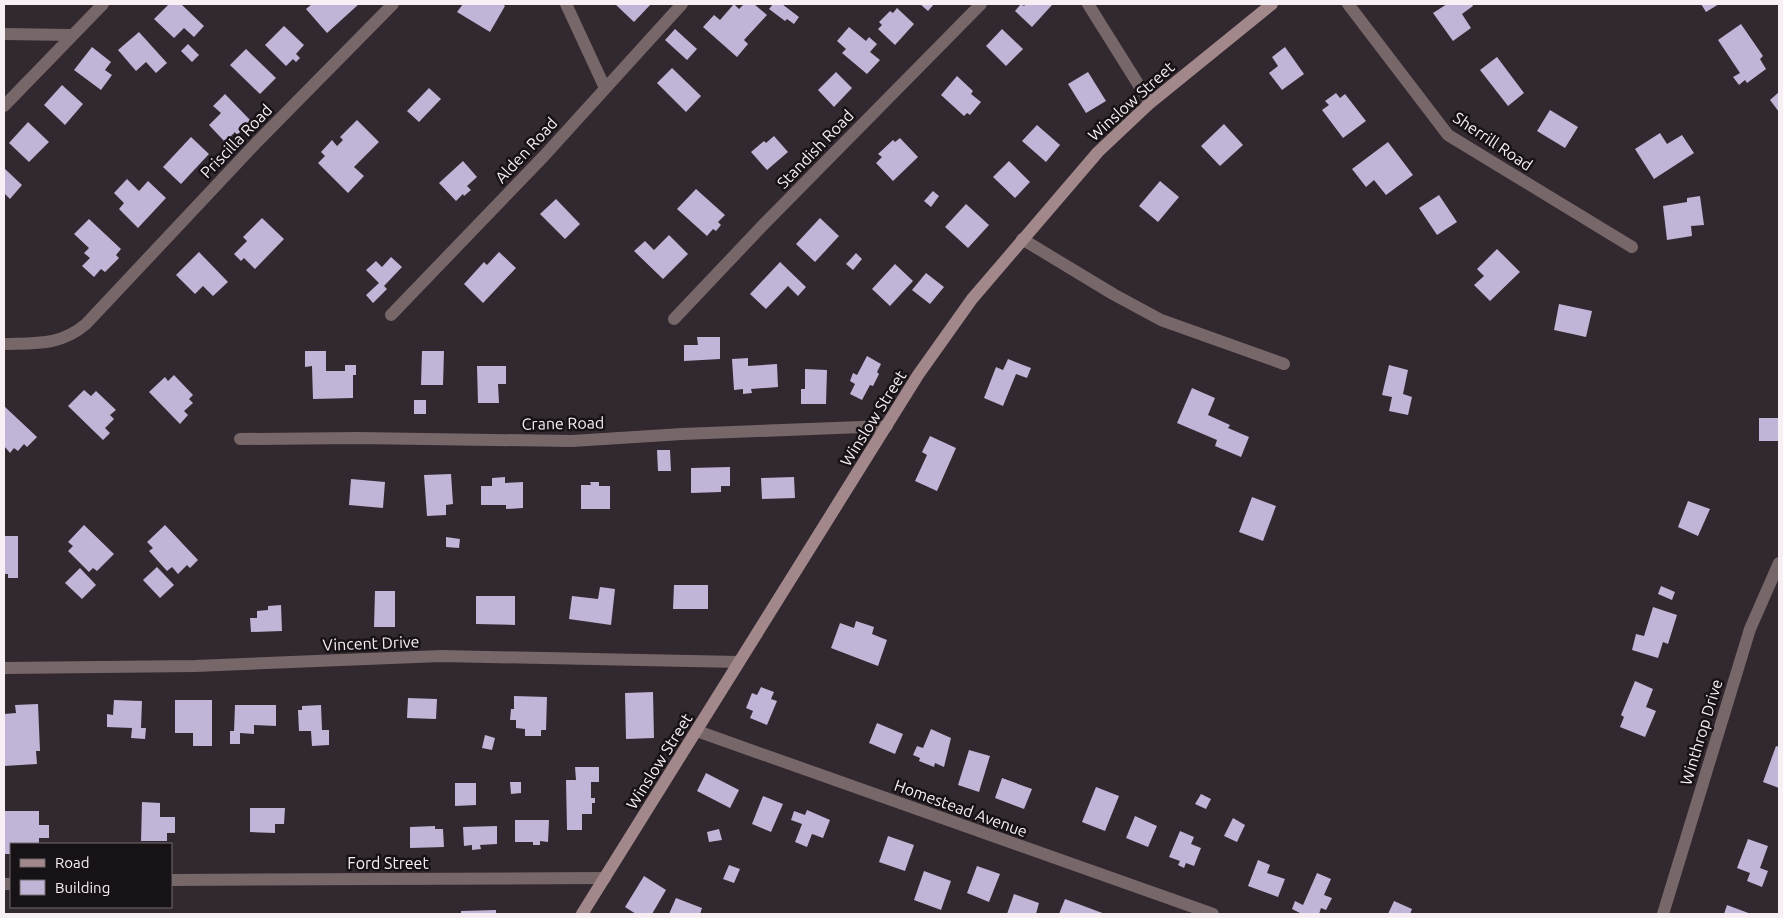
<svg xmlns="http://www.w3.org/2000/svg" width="1783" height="918" font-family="Ubuntu,sans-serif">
  <rect width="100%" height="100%" fill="#322830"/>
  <g fill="#c0b4d7">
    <path d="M169,4H181L204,26L194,37L184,28L174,38L154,19Z"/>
    <path d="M312,4H359L327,33L306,9Z"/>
    <path d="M463,4H502L505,6L490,32L457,12Z"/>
    <path d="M615,4H651L634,22Z"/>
    <path d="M734,4L739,9L744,4H754L767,15L744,40L748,44L737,57L703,27L714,15L720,20Z"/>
    <path d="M773,4H782L799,17L794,24L787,19L785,21L769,9Z"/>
    <path d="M920,4H934L928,11Z"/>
    <path d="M1021,4L1024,6L1026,4L1052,5L1032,27L1015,11Z"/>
    <path d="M1447,4H1472L1473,6L1462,14L1471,28L1453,41L1433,13Z"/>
    <path d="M1701,4H1719L1706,12Z"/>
    <path d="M897,8L914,24L895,45L878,29L882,25L879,22L890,11L893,13Z"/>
    <path d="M1741,24L1763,56L1760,59L1766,69L1747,83L1745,80L1739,85L1733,77L1740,73L1718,40Z"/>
    <path d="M284,26L304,45L296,54L300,58L296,62L293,59L286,66L265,45Z"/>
    <path d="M849,27L866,41L869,37L877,44L870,52L880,60L867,74L842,53L846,49L837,41Z"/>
    <path d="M675,29L697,49L687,60L665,40Z"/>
    <path d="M1002,29L1023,49L1006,66L986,46Z"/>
    <path d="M139,32L167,63L156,73L146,62L136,71L118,50Z"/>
    <path d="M188,44L199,55L192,62L181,51Z"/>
    <path d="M92,47L111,62L105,70L112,75L101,90L74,70Z"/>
    <path d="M1285,47L1304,74L1282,90L1269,73L1278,66L1272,57Z"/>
    <path d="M246,49L276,78L260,94L230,65Z"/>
    <path d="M1497,57L1524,93L1508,106L1480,70Z"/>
    <path d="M672,68L701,96L686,112L657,83Z"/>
    <path d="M836,72L852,88L834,107L818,90Z"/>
    <path d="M1088,72L1106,101L1086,113L1068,84Z"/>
    <path d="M957,76L973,91L971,94L981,102L970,115L967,113L964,116L941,95Z"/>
    <path d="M62,85L83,104L65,125L44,105Z"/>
    <path d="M429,88L441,99L419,122L407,111Z"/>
    <path d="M1779,92V112L1770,100Z"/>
    <path d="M1336,93L1340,98L1345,94L1366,121L1343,138L1322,110L1329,105L1325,101Z"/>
    <path d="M225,94L251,121L237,135L235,132L225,142L209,125L221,113L213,106Z"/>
    <path d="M1550,110L1578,127L1565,148L1537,131Z"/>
    <path d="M357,120L379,142L354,167L364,176L348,193L318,163L325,156L321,152L332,140L337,146L343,140L340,137Z"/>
    <path d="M28,122L49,142L29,162L9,143Z"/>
    <path d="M1224,124L1243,145L1220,166L1201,146Z"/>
    <path d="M1037,125L1060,145L1046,162L1022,141Z"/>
    <path d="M1660,133L1667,144L1682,135L1694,153L1654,179L1635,149Z"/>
    <path d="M774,136L788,152L767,170L751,152L764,141L766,143Z"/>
    <path d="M191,137L209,154L181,184L163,167Z"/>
    <path d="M900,138L918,157L893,181L876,163L882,157L878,154L893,140L895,142Z"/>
    <path d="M1388,142L1413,175L1386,195L1374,180L1366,187L1352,169Z"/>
    <path d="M463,161L477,177L467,186L471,190L464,196L463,194L456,201L439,183Z"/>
    <path d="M1009,161L1030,182L1015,198L993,177Z"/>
    <path d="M4,168L22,185L10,199L4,193Z"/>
    <path d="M127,179L139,191L148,181L166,198L138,228L119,209L124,203L114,193Z"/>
    <path d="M1160,181L1179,197L1158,222L1139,206Z"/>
    <path d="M696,189L725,215L718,222L721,225L716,231L713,229L707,236L677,209Z"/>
    <path d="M933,191L939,196L931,207L924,201Z"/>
    <path d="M1439,195L1457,222L1437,235L1419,208Z"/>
    <path d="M1700,196L1704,225L1691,226L1692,236L1667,240L1663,206L1687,202V198Z"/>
    <path d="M556,199L580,224L565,239L540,214Z"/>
    <path d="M966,204L989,225L968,248L945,227Z"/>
    <path d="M262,218L284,239L255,269L244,258L241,261L234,254L247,241L243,237Z"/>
    <path d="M820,218L839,236L815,262L796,244Z"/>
    <path d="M89,219L121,249L116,255L119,258L105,272L101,269L94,277L82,266L90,258L84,253L89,248L74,234Z"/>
    <path d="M669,235L688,254L663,279L634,251L645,241L654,250Z"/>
    <path d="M1497,249L1520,272L1490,301L1474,285L1484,276L1477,269Z"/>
    <path d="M199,252L228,282L213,296L203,286L195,294L176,275Z"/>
    <path d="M499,252L516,268L483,303L464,284L484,262L487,265Z"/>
    <path d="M856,253L862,259L853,270L846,264Z"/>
    <path d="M391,257L402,267L384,286L387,289L373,303L366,295L379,283L366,270L376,261L382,267Z"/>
    <path d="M780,262L806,287L798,296L788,286L766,309L750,294Z"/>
    <path d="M895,264L913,281L890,306L872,289Z"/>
    <path d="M926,273L944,287L930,304L912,290Z"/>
    <path d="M1559,304L1592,311L1586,337L1554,330Z"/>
    <path d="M697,337H720V359L684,361V345H698Z"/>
    <path d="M305,351H326V371H345V365H356V375H353V398L313,399L312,366L305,367Z"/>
    <path d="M422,351H444L443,385H421Z"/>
    <path d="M867,356L881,364L877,372L879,374L873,386L870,385L862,400L850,394L855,384L850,381L853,373L857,375Z"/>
    <path d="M748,358V366L777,364L778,387L751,389L752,393L743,394V389L734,390L732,359Z"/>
    <path d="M1008,359L1031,368L1027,378L1016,374L1003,406L984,398L996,367L1003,370Z"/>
    <path d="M1389,365L1408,370L1403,394L1412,397L1408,415L1389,411L1392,397L1382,395Z"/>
    <path d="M477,366H506V384H498L499,403H478Z"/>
    <path d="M805,369L827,370L826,404H801V389H805Z"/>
    <path d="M174,375L193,395L189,399L193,403L184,411L188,415L180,424L149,392L165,377L168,381Z"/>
    <path d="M1192,388L1215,398L1208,415L1230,425L1228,428L1249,437L1241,457L1215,446L1217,440L1177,423Z"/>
    <path d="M84,390L91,396L96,391L116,410L110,415L114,419L105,428L110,433L103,440L68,406Z"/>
    <rect x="414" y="400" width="12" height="14"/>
    <path d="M4,406L37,437L27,447L24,444L18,451L14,448L10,453L4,446Z"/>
    <rect x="1759" y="418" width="20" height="23"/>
    <path d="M930,436L956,448L937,491L915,481L927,455L922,452Z"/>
    <path d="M657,450H670L671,471H658Z"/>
    <path d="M730,467V486H721V492L691,493V468Z"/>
    <path d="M451,474L453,504L446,505V515L427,516L424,475Z"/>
    <path d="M505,477V483L523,482V508L506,509V505H481V486H492V478Z"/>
    <path d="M794,477L795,498L762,499L761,478Z"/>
    <path d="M351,479L385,482L383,508L349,505Z"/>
    <path d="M590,482H599V486H610V509H581V485H591Z"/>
    <path d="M1252,497L1276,506L1263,541L1239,532Z"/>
    <path d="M1688,501L1710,509L1698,536L1678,527Z"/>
    <path d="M84,525L114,554L97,571L93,568L89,572L68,551L73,546L68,542Z"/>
    <path d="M165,525L198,560L190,568L187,565L178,574L172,567L167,571L149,551L153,548L147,542Z"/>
    <path d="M4,536H18V578H8V574H4Z"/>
    <path d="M446,537L460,539L459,548L446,547Z"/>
    <path d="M157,567L174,585L160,598L143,580Z"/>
    <path d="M80,568L96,585L82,599L65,583Z"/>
    <path d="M674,585H708V609H673Z"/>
    <path d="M1661,586L1675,592L1672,600L1658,594Z"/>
    <path d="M600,587L615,589L611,625L569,619L572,596L598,599Z"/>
    <path d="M375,591H395V627H374Z"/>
    <path d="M476,596H515V625L476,624Z"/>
    <path d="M281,605L282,631L251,632L250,618H257V611L268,610V606Z"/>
    <path d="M1653,607L1677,615L1668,644L1663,642L1658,658L1632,650L1636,634L1644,636Z"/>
    <path d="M856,621L874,627L872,634L887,640L878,666L831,648L840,623L854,628Z"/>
    <path d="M1635,681L1653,689L1646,707L1656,711L1645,737L1620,727L1624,717L1621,715Z"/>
    <path d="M761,687L774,692L771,699L777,701L767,725L750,718L753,711L746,708L752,693L757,695Z"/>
    <path d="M653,692L654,738L626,739L625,693Z"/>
    <path d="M514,696L547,697L546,730H541V736H525V729L516,728V720H510L511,709H514Z"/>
    <path d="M408,698L437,699L436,719L407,718Z"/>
    <path d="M114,700L142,701L141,728H146L145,739L131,738L132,728L107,727V714L113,715Z"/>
    <path d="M175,700H212V746H193V733H175Z"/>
    <path d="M38,704L40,751H36L37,764L4,766V714L16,713L15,705Z"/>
    <path d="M235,705H276V726L254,725V734L240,733V744H230V731H234Z"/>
    <path d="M321,705L322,730H329V745L312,746L311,731H299L298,710H302V706Z"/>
    <path d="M877,723L903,734L895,754L869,743Z"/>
    <path d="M931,729L951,738L944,767L935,763L934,767L919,761L920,758L913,755L917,746L923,748Z"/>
    <path d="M485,735L495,738L492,750L482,748Z"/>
    <path d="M1776,746L1779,747V788L1763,782Z"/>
    <path d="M969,750L990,756L979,792L958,785Z"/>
    <path d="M575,767H599V782H591V798H595V803H592V814H582V830H567L566,780H576Z"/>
    <path d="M706,773L739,790L730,808L697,791Z"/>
    <path d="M1002,778L1032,789L1024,809L995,798Z"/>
    <path d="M510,782H521V793L511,794Z"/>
    <path d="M455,783H476V805L455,806Z"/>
    <path d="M1096,787L1119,796L1105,831L1082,822Z"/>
    <path d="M1201,794L1211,799L1206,809L1195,804Z"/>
    <path d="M763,796L783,804L771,832L752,824Z"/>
    <path d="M142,802L160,803V817H175V833H167V841H141Z"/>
    <path d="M250,808H285L284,824H275V833L250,832Z"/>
    <path d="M807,810L830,820L823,838L812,834L807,847L795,842L802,824L791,820L794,811L805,815Z"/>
    <path d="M4,811H39V825H49V838H39V844H11V854H4Z"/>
    <path d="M1135,816L1157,826L1148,847L1126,838Z"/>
    <path d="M1233,818L1245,825L1237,842L1224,836Z"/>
    <path d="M515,820H549L548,842L540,841V845H533V842H515Z"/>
    <path d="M435,826V829H443L444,847L410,848V827Z"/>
    <path d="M497,826V844L480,845L481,849L472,850V845L464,846L463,827Z"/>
    <path d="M719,829L722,840L709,842L707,832Z"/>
    <path d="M1180,831L1194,837L1191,844L1201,848L1194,866L1186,863L1184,868L1178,865L1180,861L1169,857Z"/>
    <path d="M888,836L914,845L905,871L879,862Z"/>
    <path d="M1748,839L1768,846L1760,868L1768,871L1762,887L1747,881L1750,873L1737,868Z"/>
    <path d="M1258,860L1270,865L1267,873L1285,879L1278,897L1248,886Z"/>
    <path d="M729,865L740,869L734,883L723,879Z"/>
    <path d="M977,866L1000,874L989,902L967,893Z"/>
    <path d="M924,871L951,881L941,910L914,900Z"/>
    <path d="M1317,873L1331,879L1324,895L1332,898L1326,910L1321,908L1319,914H1302L1292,909L1295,901L1303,905Z"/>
    <path d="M644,876L666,890L652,914H636L625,907Z"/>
    <path d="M1014,894L1039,903L1036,914H1007Z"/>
    <path d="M676,898L702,908L700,914H669Z"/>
    <path d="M1065,899L1105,914H1059Z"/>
    <path d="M1394,901L1412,909L1410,914H1388Z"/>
    <path d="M1727,905L1751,914H1724Z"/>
    <path d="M496,910V914H461V911Z"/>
  </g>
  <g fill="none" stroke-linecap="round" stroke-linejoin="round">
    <g stroke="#786769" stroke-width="12">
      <path d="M566,4L605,88"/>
      <path d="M1088,4L1150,103"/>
      <path d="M1348,4L1448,135L1632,247"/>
      <path d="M4,34L72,35"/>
      <path d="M4,106L103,4"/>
      <path d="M1022,239L1113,294L1161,320L1284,364"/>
      <path d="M391,315L544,156L682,4"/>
      <path d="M674,319L765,223L981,4"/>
      <path d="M4,344C36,343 60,346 86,324L257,142L393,4"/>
      <path d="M240,439L358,438L572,441L682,434L887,426"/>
      <path d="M4,668L195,666L441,656L739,662"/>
      <path d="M697,731L1213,914"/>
      <path d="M171,880L605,878"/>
      <path d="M4,884H11"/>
      <path d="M1663,914L1750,629L1779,563"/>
    </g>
    <path stroke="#a3888b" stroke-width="12" d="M582,914L918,375L972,299L1098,152L1150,103L1272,4"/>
  </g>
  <g text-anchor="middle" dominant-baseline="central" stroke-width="5" stroke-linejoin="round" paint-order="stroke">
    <g font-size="16" fill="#f7eff4" stroke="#171216">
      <text transform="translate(1131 101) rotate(-42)">Winslow Street</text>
      <text transform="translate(236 141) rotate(-46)">Priscilla Road</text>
      <text transform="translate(1493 141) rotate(34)">Sherrill Road</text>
      <text transform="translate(815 149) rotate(-46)">Standish Road</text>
      <text transform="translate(526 150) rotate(-47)">Alden Road</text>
      <text transform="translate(873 418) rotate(-58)">Winslow Street</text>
      <text transform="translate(563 423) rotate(-1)">Crane Road</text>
      <text transform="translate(371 643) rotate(-2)">Vincent Drive</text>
      <text transform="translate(1701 732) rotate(-73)">Winthrop Drive</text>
      <text transform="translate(659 761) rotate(-58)">Winslow Street</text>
      <text transform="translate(961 808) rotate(20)">Homestead Avenue</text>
      <text x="388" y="863">Ford Street</text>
    </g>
  </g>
  <rect width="1783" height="918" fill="none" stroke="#f7eff4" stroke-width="10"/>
  <rect x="10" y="843" width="162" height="65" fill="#171216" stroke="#716a6f"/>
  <rect x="20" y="859" width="25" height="8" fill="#a3888b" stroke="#716a6f"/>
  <text x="55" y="868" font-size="15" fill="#f7eff4">Road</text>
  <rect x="20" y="880" width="25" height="15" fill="#c0b4d7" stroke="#716a6f"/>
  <text x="55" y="893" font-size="15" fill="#f7eff4">Building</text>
</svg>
